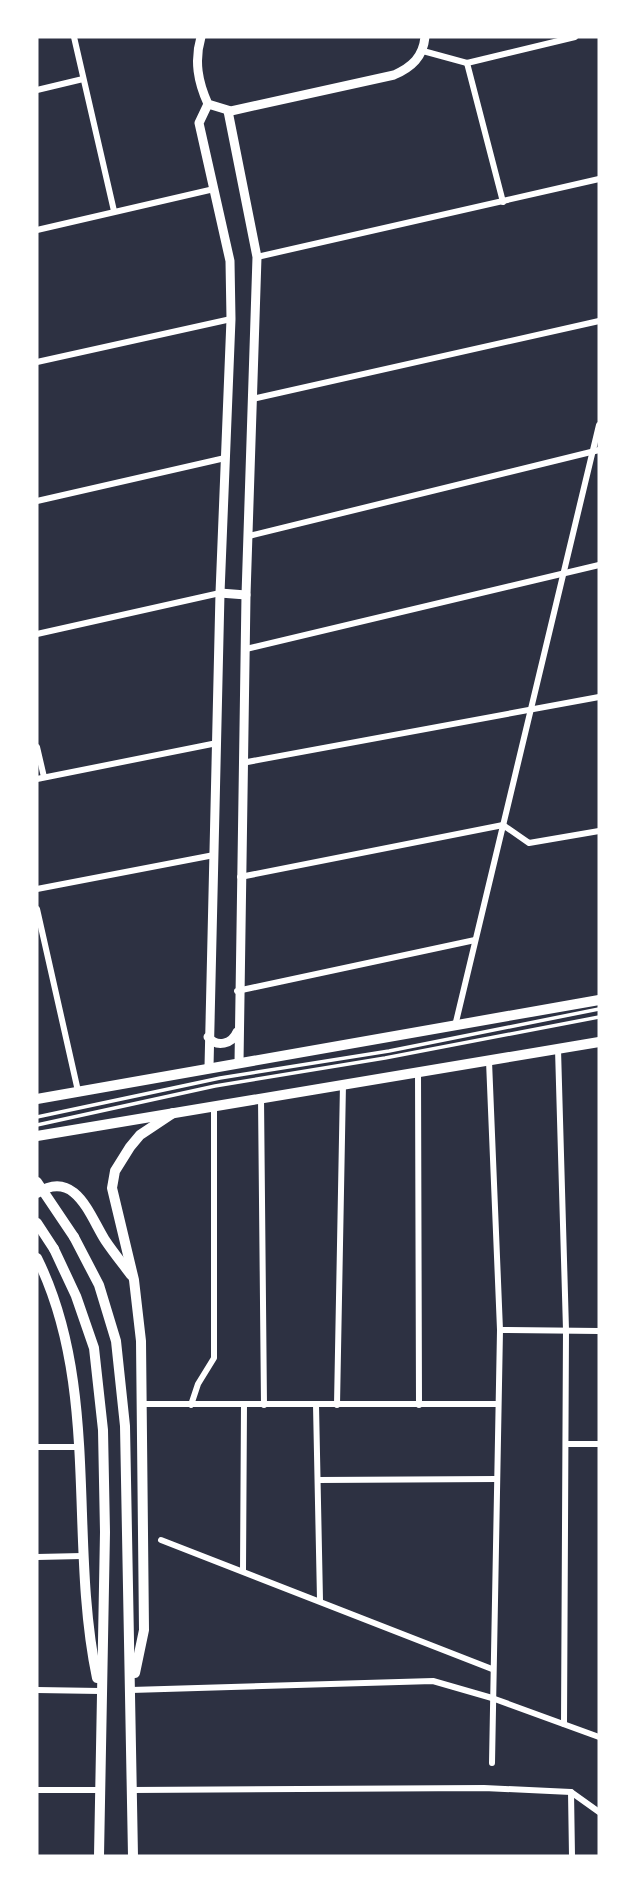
<svg xmlns="http://www.w3.org/2000/svg" width="636" height="1893" font-family="'Source Sans 3',sans-serif">
  <rect width="100%" height="100%" fill="#2d3142"/>
  <g fill="none" stroke-linecap="round" stroke-linejoin="round">
    <g stroke="#fff" stroke-width="3.5">
      <path d="M37,1117L220,1078L389,1051L599,1009"/>
      <path d="M37,1125L215,1086L385,1058L599,1017"/>
    </g>
    <g stroke="#fff" stroke-width="6">
      <path d="M74,37L114,211"/>
      <path d="M423,51L467,63L575,37"/>
      <path d="M467,63L503,202"/>
      <path d="M37,90L83,79"/>
      <path d="M37,230L214,189"/>
      <path d="M257,257L599,179"/>
      <path d="M37,362L231,319"/>
      <path d="M252,399L599,321"/>
      <path d="M37,501L225,458"/>
      <path d="M249,536L599,450"/>
      <path d="M37,634L220,593"/>
      <path d="M246,649L599,565"/>
      <path d="M37,747L44,777"/>
      <path d="M242,763L599,697"/>
      <path d="M37,779L217,743"/>
      <path d="M503,825L529,843L599,831"/>
      <path d="M240,877L503,825"/>
      <path d="M37,889L214,855"/>
      <path d="M37,909L78,1091"/>
      <path d="M237,991L475,940"/>
      <path d="M455,1026L599,425"/>
      <path d="M558,1049L566,1330L564,1724"/>
      <path d="M489,1061L500,1330L492,1763"/>
      <path d="M418,1072L419,1405"/>
      <path d="M261,1098L264,1405"/>
      <path d="M500,1330L599,1331"/>
      <path d="M144,1404H498"/>
      <path d="M191,1405L198,1384L214,1358V1106"/>
      <path d="M316,1405L320,1600"/>
      <path d="M337,1405L343,1084"/>
      <path d="M567,1444H599"/>
      <path d="M37,1447H78"/>
      <path d="M318,1480L497,1479"/>
      <path d="M161,1540L492,1669"/>
      <path d="M37,1557L82,1556"/>
      <path d="M243,1571L244,1404"/>
      <path d="M37,1690L100,1691"/>
      <path d="M131,1690L433,1681L492,1698L599,1737"/>
      <path d="M37,1790H99"/>
      <path d="M132,1790L484,1788L571,1792L599,1812"/>
      <path d="M571,1792L572,1856"/>
    </g>
    <g stroke="#fff" stroke-width="9">
      <path d="M201,37C194,61 198,82 208,104L231,111L394,75C412,67 423,57 425,37"/>
      <path d="M208,104L199,123L230,261L231,319L220,593L209,1067"/>
      <path d="M228,111L257,257L246,595L239,1063"/>
      <path d="M220,593L246,595"/>
      <path d="M208,1037C217,1048 232,1044 237,1032"/>
    </g>
    <g stroke="#fff" stroke-width="10">
      <path d="M37,1099L599,1000"/>
      <path d="M37,1136L599,1042"/>
      <path d="M37,1182L74,1237"/>
      <path d="M37,1223L54,1249"/>
    </g>
    <g stroke="#fff" stroke-width="10">
      <path d="M37,1193C75,1169 89,1214 105,1240C113,1252 122,1263 131,1275"/>
      <path d="M74,1237L99,1285L116,1341L125,1426L133,1856"/>
      <path d="M54,1249L76,1296L94,1348L103,1430L105,1532L99,1856"/>
      <path d="M37,1258C101,1387 68,1540 97,1678"/>
      <path d="M135,1673L144,1630L141,1341L134,1280L112,1188L115,1171L130,1147L140,1135L173,1113"/>
    </g>
  </g>
  <rect width="636" height="1893" fill="none" stroke="#ffffff" stroke-width="77"/>
</svg>
